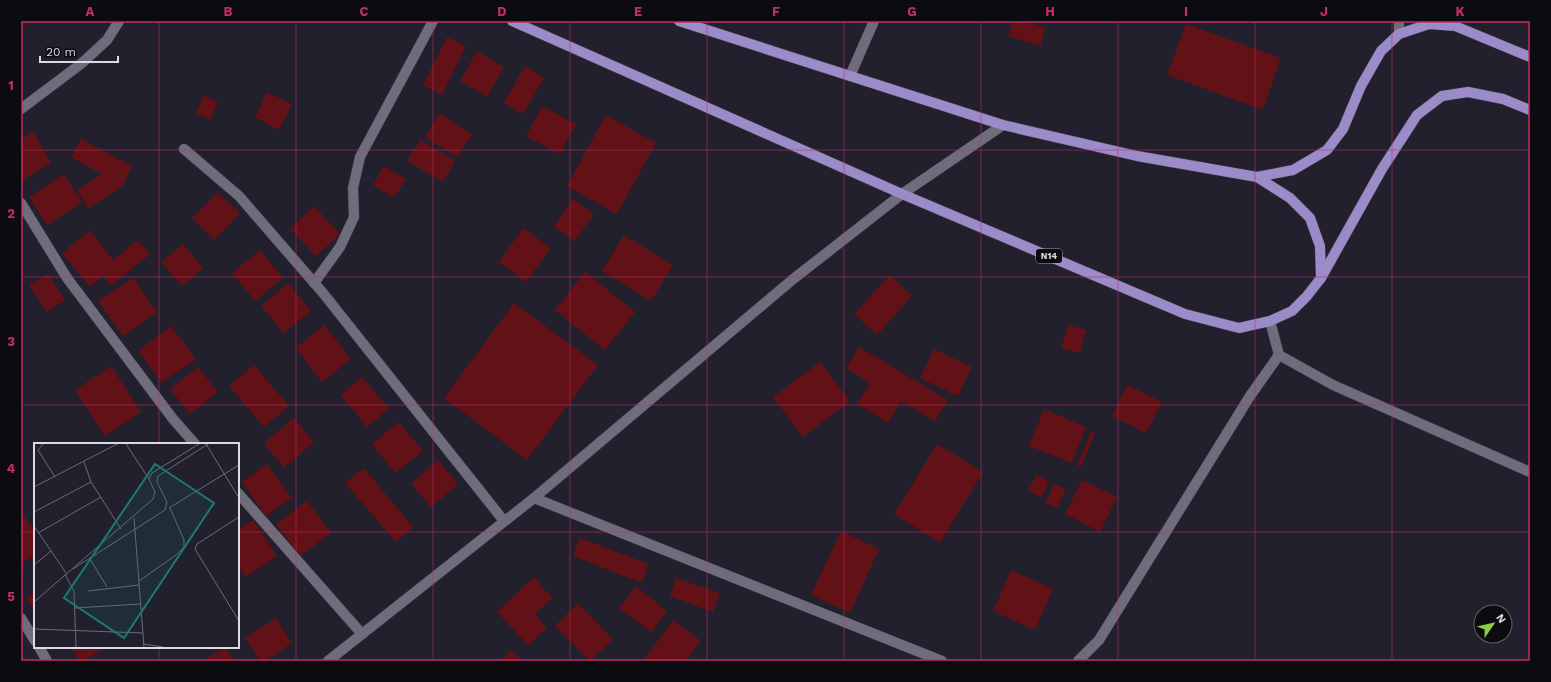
<svg xmlns="http://www.w3.org/2000/svg" width="1551" height="682" font-family="'Work Sans',sans-serif">
  <rect width="100%" height="100%" fill="#22202d"/>
  <g fill="#621116">
    <path d="M1013,21H1024L1046,28L1040,46L1008,36Z"/>
    <path d="M1186,24L1281,58L1263,110L1167,75Z"/>
    <path d="M447,37L466,46L442,95L423,85Z"/>
    <path d="M477,51L504,67L487,97L460,81Z"/>
    <path d="M525,66L544,78L523,114L504,103Z"/>
    <path d="M267,92L292,104L279,130L255,117Z"/>
    <path d="M204,95L218,102L210,120L196,113Z"/>
    <path d="M542,106L576,124L560,154L526,136Z"/>
    <path d="M440,113L472,134L457,157L425,137Z"/>
    <path d="M606,115L656,143L617,214L567,186Z"/>
    <path d="M33,132L51,163L21,181V139Z"/>
    <path d="M81,139L132,166L124,183L125,184L89,208L77,191L102,174L71,157Z"/>
    <path d="M420,140L455,161L443,182L407,161Z"/>
    <path d="M384,166L406,179L394,198L373,185Z"/>
    <path d="M64,174L82,203L47,225L29,197Z"/>
    <path d="M217,192L240,213L214,240L192,218Z"/>
    <path d="M573,199L594,214L575,241L554,227Z"/>
    <path d="M314,206L340,234L316,256L290,229Z"/>
    <path d="M523,228L551,248L526,282L499,262Z"/>
    <path d="M90,230L113,260L138,240L150,254L111,286L103,276L90,287L62,253Z"/>
    <path d="M624,235L673,265L651,301L602,271Z"/>
    <path d="M183,244L203,268L182,286L161,262Z"/>
    <path d="M260,250L283,278L255,301L232,273Z"/>
    <path d="M585,272L635,312L605,350L555,310Z"/>
    <path d="M48,274L65,300L47,312L29,285Z"/>
    <path d="M890,275L912,296L877,335L854,314Z"/>
    <path d="M133,278L157,312L123,336L98,301Z"/>
    <path d="M288,283L311,311L284,333L261,306Z"/>
    <path d="M514,303L598,365L527,460L444,398Z"/>
    <path d="M324,325L351,359L322,382L296,348Z"/>
    <path d="M1068,325L1086,330L1080,353L1061,348Z"/>
    <path d="M171,326L196,359L162,383L138,351Z"/>
    <path d="M859,347L948,400L935,421L901,401L888,423L857,404L870,383L846,368Z"/>
    <path d="M934,349L972,367L958,396L920,378Z"/>
    <path d="M820,362L850,401L803,437L773,397Z"/>
    <path d="M254,365L289,406L264,427L229,386Z"/>
    <path d="M111,366L141,412L105,436L75,390Z"/>
    <path d="M198,367L218,392L190,414L170,389Z"/>
    <path d="M362,377L389,409L367,427L341,395Z"/>
    <path d="M1127,385L1162,402L1146,433L1112,416Z"/>
    <path d="M1044,409L1086,427L1072,463L1029,446Z"/>
    <path d="M294,418L314,442L284,468L264,443Z"/>
    <path d="M399,422L423,451L395,473L372,444Z"/>
    <path d="M1091,431L1095,433L1081,467L1077,465Z"/>
    <path d="M937,444L983,472L940,543L894,514Z"/>
    <path d="M438,460L458,484L431,507L411,484Z"/>
    <path d="M267,464L292,498L266,516L242,482Z"/>
    <path d="M364,468L413,527L396,542L345,483Z"/>
    <path d="M1036,475L1049,481L1042,497L1028,491Z"/>
    <path d="M1082,480L1117,497L1100,532L1065,514Z"/>
    <path d="M1054,484L1066,489L1057,508L1045,503Z"/>
    <path d="M307,501L331,533L300,556L276,524Z"/>
    <path d="M21,513H22L35,532V555L21,564Z"/>
    <path d="M253,520L277,556L246,577L238,565V529Z"/>
    <path d="M841,531L879,549L850,613L811,595Z"/>
    <path d="M580,538L649,564L642,583L573,556Z"/>
    <path d="M1011,570L1053,589L1035,630L993,611Z"/>
    <path d="M534,577L552,598L535,614L547,628L528,645L497,612Z"/>
    <path d="M676,578L720,593L713,612L670,596Z"/>
    <path d="M636,586L667,611L651,632L619,608Z"/>
    <path d="M35,592V612L26,598Z"/>
    <path d="M578,603L613,639L590,661L555,626Z"/>
    <path d="M276,618L292,643L265,661H260L245,638Z"/>
    <path d="M673,620L701,641L686,661H643Z"/>
    <path d="M71,647H105L84,661H80Z"/>
    <path d="M225,647L234,661H203Z"/>
    <path d="M511,650L523,661H500Z"/>
  </g>
  <g fill="none" stroke-linecap="round" stroke-linejoin="round">
    <defs>
      <g id="street">
        <path d="M1399,34V21"/>
        <path d="M850,76L874,21"/>
        <path d="M21,109L82,63L107,40L119,21"/>
        <path d="M184,149L239,196L323,293L504,521"/>
        <path d="M21,203L67,278L173,419L195,444"/>
        <path d="M314,283L340,247L354,217L353,188L360,157L433,21"/>
        <path d="M1270,321L1279,355L1333,385L1530,472"/>
        <path d="M238,493L362,634"/>
        <path d="M534,498L942,661"/>
        <path d="M21,618L35,641"/>
        <path d="M39,647L47,661"/>
        <path d="M1078,661L1099,640L1250,396L1279,355"/>
      </g>
      <path id="secondary" d="M328,661L534,498L792,280L902,194L1003,125"/>
      <g id="primary">
        <path d="M512,21L902,194L1185,314L1239,328L1270,321L1292,311L1307,296L1321,278L1382,169L1417,115L1442,96L1468,92L1503,99L1530,110"/>
        <path d="M679,21L1003,125L1137,156L1257,177L1293,170L1327,150L1343,129L1361,86L1381,51L1399,34L1429,24L1455,26L1530,57"/>
        <path d="M1257,177L1290,198L1310,218L1320,246L1321,278"/>
      </g>
    </defs>
    <use href="#street" stroke="#3e3c46" stroke-width="11"/>
    <use href="#secondary" stroke="#3e3c46" stroke-width="11"/>
    <use href="#primary" stroke="#3e3c46" stroke-width="11"/>
    <use href="#street" stroke="#6f6d7c" stroke-width="10"/>
    <use href="#secondary" stroke="#6f6d7c" stroke-width="10"/>
    <use href="#primary" stroke="#9b8bc8" stroke-width="10"/>
  </g>
  <path fill="none" stroke="#c52c69" stroke-width="1" stroke-opacity="0.55" d="M159,21V444M296,21V661M433,21V661M570,21V661M707,21V661M844,21V661M981,21V661M1118,21V661M1255,21V661M1392,21V661M21,150H1530M21,277H1530M21,405H1530M21,532H35M238,532H1530M159,647V661"/>
  <g text-anchor="middle" dominant-baseline="central" stroke-width="3" stroke-linejoin="round" paint-order="stroke">
    <rect fill="#0c0b10" stroke="#9e9da4" stroke-width="1" x="1036" y="249" width="26" height="14" rx="3"/>
    <g font-size="9" font-weight="bold" fill="#dcdbe3">
      <text x="1049" y="256">N14</text>
    </g>
  </g>
  <g transform="translate(34 443)">
    <rect width="205" height="205" fill="#22202d"/>
    <path fill="none" stroke="#6c6b76" stroke-width="1" d="M9,1L4,7L21,34M92,1L115,36M172,1L205,55M50,19L57,39M0,44L83,1M135,65L205,22M0,69L57,39L87,86M205,74L163,101L161,106L205,178M100,75L110,204M0,83L32,130M4,90L67,54M56,116L73,144M0,122L17,108M39,126L131,67L133,59L123,39L124,33L174,1M31,131L40,148L42,204M105,138L142,112L150,104V97L136,65M54,148L105,142M0,159L119,56L121,49L115,36L118,30L165,1M41,165L106,161M0,186L109,190M109,201L129,204"/>
    <path fill="#197b74" fill-opacity="0.15" stroke="#197b74" stroke-width="2" d="M121,21L180,60L90,195L30,155Z"/>
    <rect width="205" height="205" fill="none" stroke="#dcdbe3" stroke-width="2"/>
  </g>
  <rect width="1551" height="682" fill="none" stroke="#0c0b10" stroke-width="44"/>
  <g transform="translate(1493 624) rotate(56)"><circle r="19" fill="#0c0b10" stroke="#5f5e64"/>
  <path d="M0-3L7 15L0 10L-7 15Z" fill="#8ece43"/>
  <text y="-6" font-size="11" font-weight="bold" text-anchor="middle" fill="#dcdbe3">N</text>
  </g>
  <path d="M40 56v6h78v-6" fill="none" stroke="#dcdbe3" stroke-width="2"/>
  <text x="46" y="56" font-size="12" fill="#dcdbe3" stroke="#0c0b10" stroke-width="3" paint-order="stroke">20 m</text>
  <rect x="22" y="22" width="1507" height="638" fill="none" stroke="#c52c69" stroke-width="1.5"/>
  <g font-size="13" text-anchor="middle" font-weight="bold" fill="#c52c69">
    <text x="90" y="16">A</text>
    <text x="228" y="16">B</text>
    <text x="364" y="16">C</text>
    <text x="502" y="16">D</text>
    <text x="638" y="16">E</text>
    <text x="776" y="16">F</text>
    <text x="912" y="16">G</text>
    <text x="1050" y="16">H</text>
    <text x="1186" y="16">I</text>
    <text x="1324" y="16">J</text>
    <text x="1460" y="16">K</text>
    <text x="11" y="90">1</text>
    <text x="11" y="218">2</text>
    <text x="11" y="346">3</text>
    <text x="11" y="473">4</text>
    <text x="11" y="601">5</text>
  </g>
</svg>
